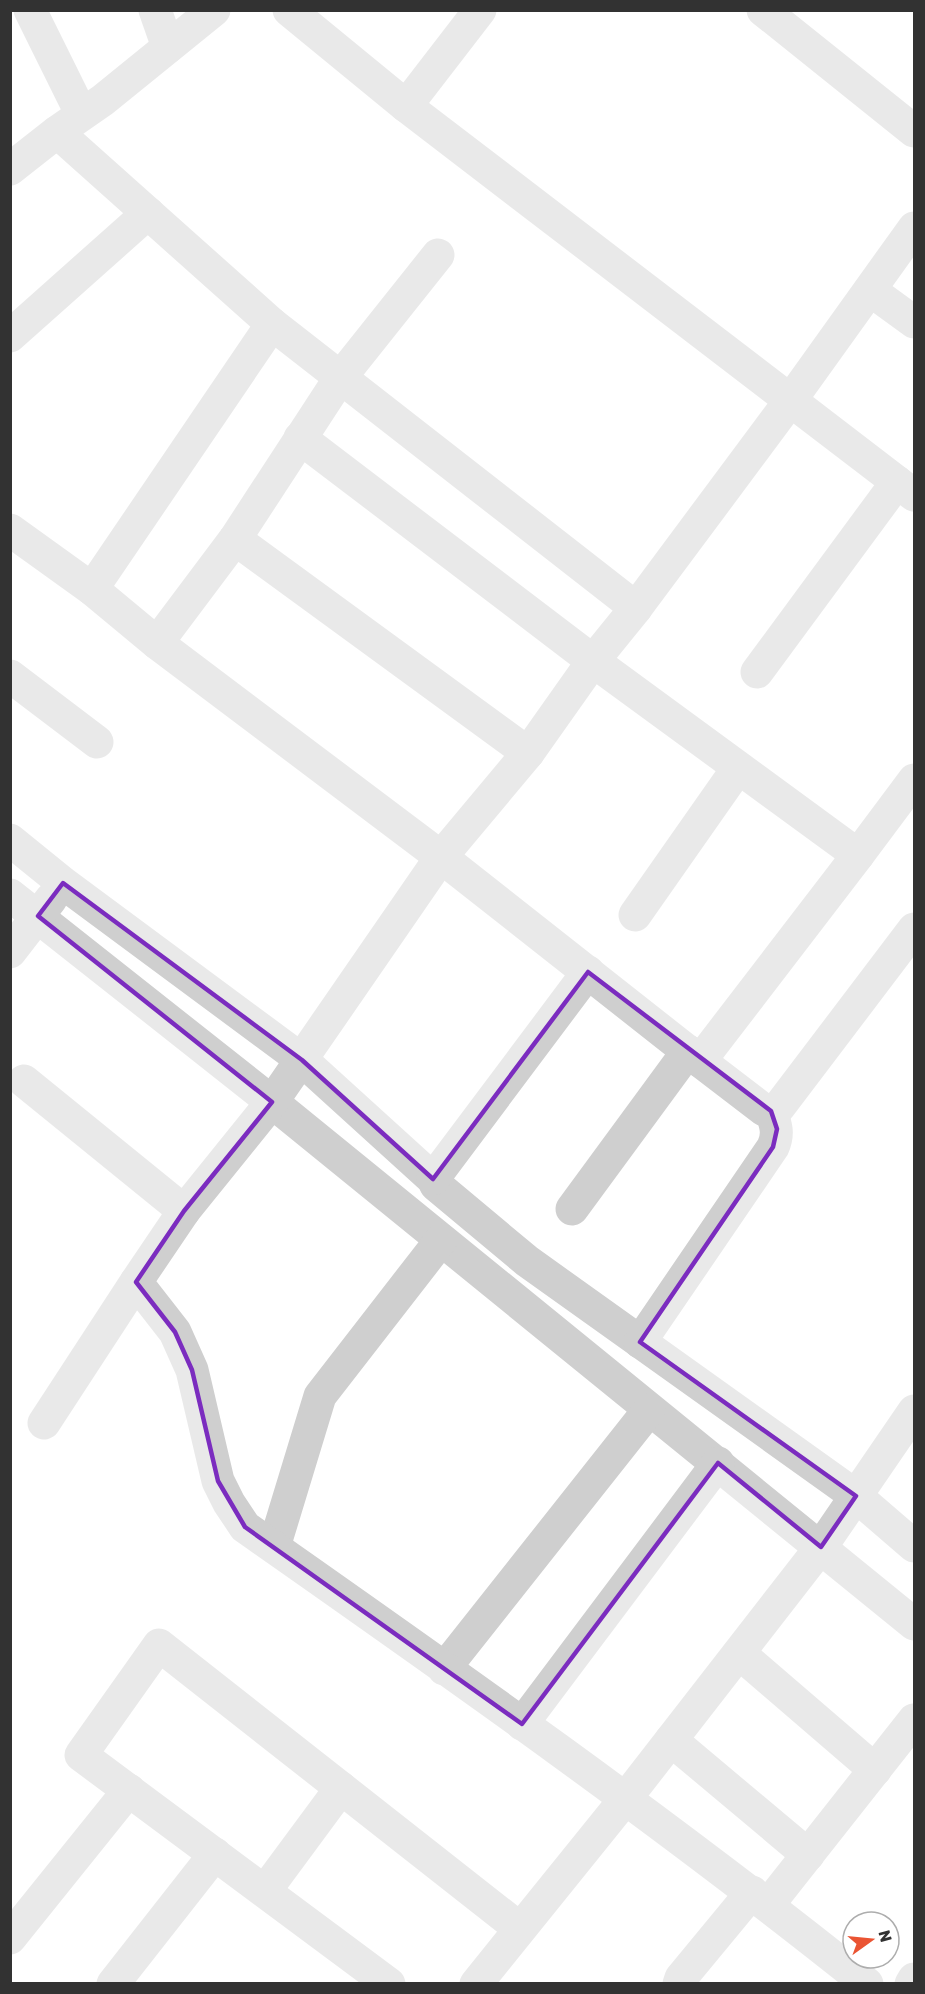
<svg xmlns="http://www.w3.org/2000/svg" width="925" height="1994" font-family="Rubik,sans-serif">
  <rect width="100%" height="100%" fill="#fff"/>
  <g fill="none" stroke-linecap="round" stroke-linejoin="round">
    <g stroke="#cfcfcf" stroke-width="33">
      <path d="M30,10L76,103"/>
      <path d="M155,10L168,47"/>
      <path d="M289,10L406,106L914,495"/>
      <path d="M763,10L914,131"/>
      <path d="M406,106L480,10"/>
      <path d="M57,132L272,324L636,608"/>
      <path d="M10,169L57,132L103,100L214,10"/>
      <path d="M870,290L914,322"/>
      <path d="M10,336L148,213"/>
      <path d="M300,438L593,661L858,855L914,780"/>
      <path d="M10,530L92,589L157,643L441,857L700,1061L858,855"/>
      <path d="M235,539L528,753"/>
      <path d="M92,589L272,324"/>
      <path d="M157,643L235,539L340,378L438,255"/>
      <path d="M757,672L897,482"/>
      <path d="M10,676L97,742"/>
      <path d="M10,840L63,883L302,1060L433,1179L436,1185L527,1261L856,1496L914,1546"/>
      <path d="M10,895L272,1102L914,1624"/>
      <path d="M635,915L738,768"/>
      <path d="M10,952L51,899"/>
      <path d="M700,1061L764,1110L771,1111L779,1107L914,929"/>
      <path d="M24,1081L184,1211"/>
      <path d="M433,1179L588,972"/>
      <path d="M572,1209L688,1051"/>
      <path d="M640,1342L773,1147C779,1134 776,1125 771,1111"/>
      <path d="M44,1423L136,1282"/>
      <path d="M274,1547L320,1396L441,1240"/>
      <path d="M739,1653L875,1770"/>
      <path d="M444,1669L649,1410"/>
      <path d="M522,1724L718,1463"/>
      <path d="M671,1740L808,1855"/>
      <path d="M265,1891L341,1788"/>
      <path d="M768,1905L914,1720"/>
      <path d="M10,1938L129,1790"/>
      <path d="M113,1984L215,1854"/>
      <path d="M389,1984L81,1755L159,1645L519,1928"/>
      <path d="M476,1984L626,1798L821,1547L914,1411"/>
      <path d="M679,1984L681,1978L752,1892"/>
      <path d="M867,1984C666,1823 456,1675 245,1527L229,1503L218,1481L192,1370L175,1332L136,1282L184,1211L272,1102L441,857L528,753L593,661L636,608L790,401L914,228"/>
      <path d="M911,1984L914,1979"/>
    </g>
  </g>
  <path d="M0 0H925V1994H0ZM63,883L302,1060L433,1179L588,972L771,1111L777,1129L773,1147L640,1342L856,1496L821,1547L718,1463L522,1724L245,1527L218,1481L192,1370L175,1332L136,1282L184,1211L272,1102L38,916Z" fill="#fff" fill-opacity=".55" fill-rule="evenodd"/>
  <path fill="none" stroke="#7b2cbf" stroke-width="4.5" stroke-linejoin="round" d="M63,883L302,1060L433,1179L588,972L771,1111L777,1129L773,1147L640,1342L856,1496L821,1547L718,1463L522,1724L245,1527L218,1481L192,1370L175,1332L136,1282L184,1211L272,1102L38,916Z"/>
  <rect width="925" height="1994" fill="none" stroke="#323232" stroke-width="24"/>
  <g transform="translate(871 1940) rotate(75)"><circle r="28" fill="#ffffff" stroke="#adadad" stroke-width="1.5"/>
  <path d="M0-4.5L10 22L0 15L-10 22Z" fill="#ea5433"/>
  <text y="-9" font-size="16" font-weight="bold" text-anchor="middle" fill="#323232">N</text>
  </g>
</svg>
